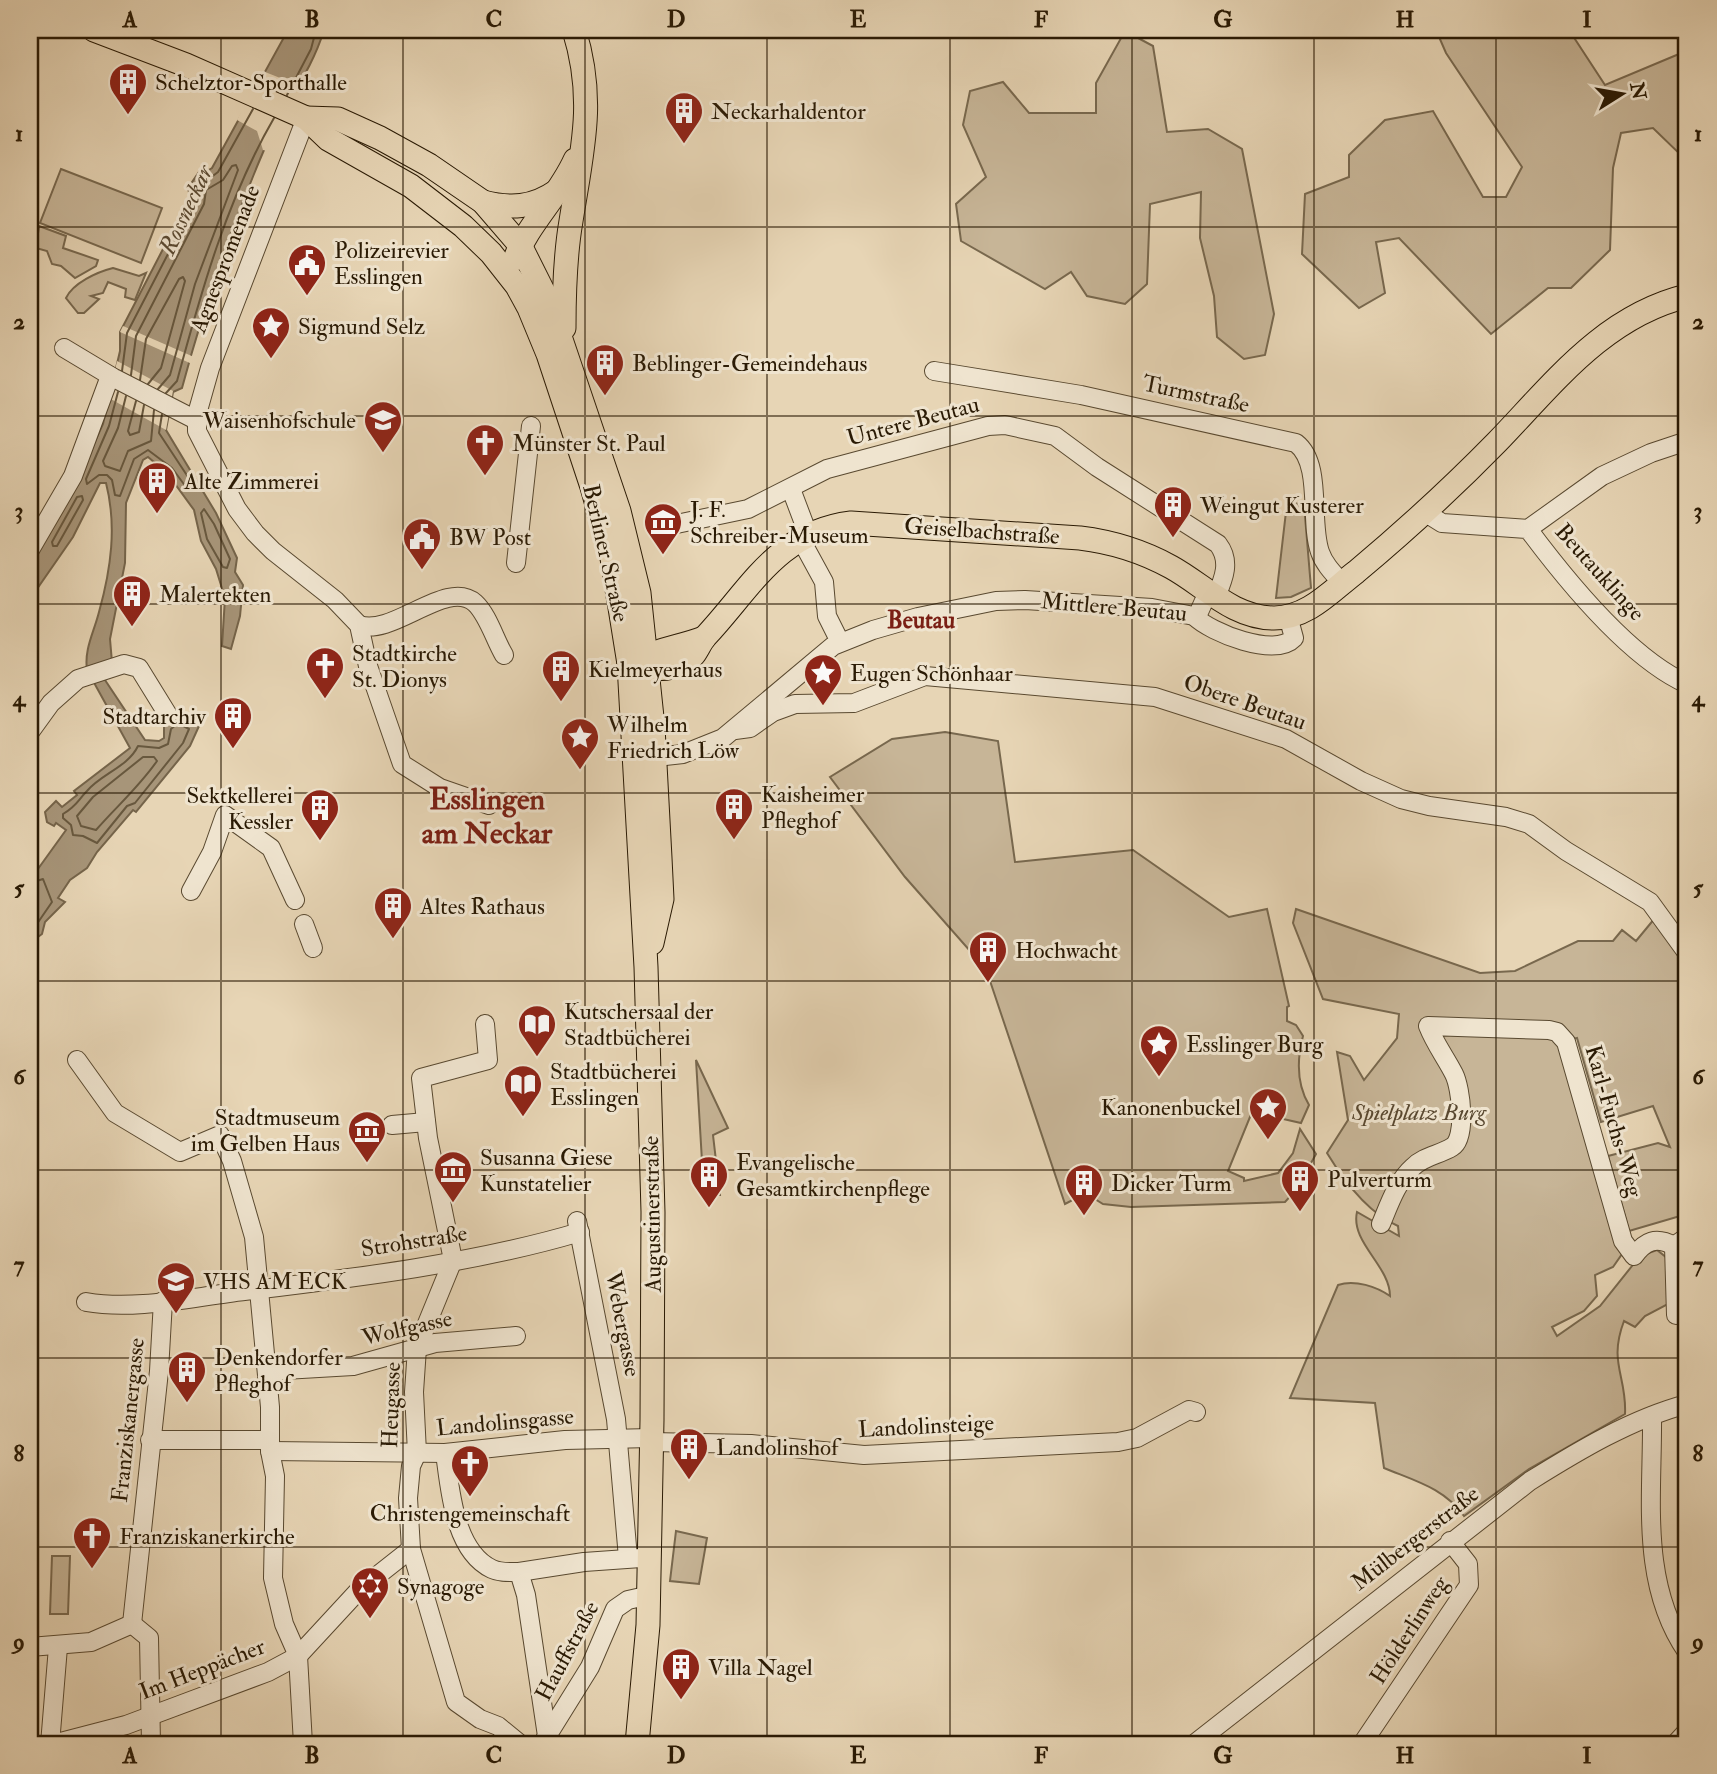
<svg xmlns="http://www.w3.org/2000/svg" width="1717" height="1774" font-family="'IM FELL Double Pica',serif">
  <rect width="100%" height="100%" fill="#e7d5b5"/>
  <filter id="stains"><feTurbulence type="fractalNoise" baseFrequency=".00286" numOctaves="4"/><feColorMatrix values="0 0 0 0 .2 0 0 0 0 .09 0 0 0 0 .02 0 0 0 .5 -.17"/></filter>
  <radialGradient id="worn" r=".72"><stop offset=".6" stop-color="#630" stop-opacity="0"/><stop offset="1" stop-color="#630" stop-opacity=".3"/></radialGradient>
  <g fill="#c7b597" stroke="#78684e" stroke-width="2">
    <path d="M1436,30H1569L1605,85L1679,54V30H1687V161L1653,128L1621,133L1613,168L1610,250L1571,288H1548L1491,334L1399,238L1376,242L1385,293L1359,308L1302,254L1305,194L1349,177V155L1385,120L1433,111L1483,197H1506L1522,167L1446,53Z"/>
    <path d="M1125,31L1153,46L1167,132L1208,129L1242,149L1274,314L1265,355L1244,359L1217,337L1214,296L1200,238L1201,192L1150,204L1147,284L1125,304L1087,296L1071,272L1045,289L961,241L956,204L986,177L963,125L970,91L1003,82L1029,113H1096V83Z"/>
    <path d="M61,169L162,208L141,263L40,223Z"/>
    <path d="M39,226L66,236L63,248L98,260L96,266L75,278L61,266L52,264L47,251L36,248Z"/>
    <path d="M113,268L139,276L146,273L135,300L125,297L126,289L108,282L103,293L91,296L99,299L84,313H78L66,298C73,283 97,272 113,268Z"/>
    <path d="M1287,503L1304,504L1311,588L1291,597L1276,598Z"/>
    <path d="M945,732L998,741L1015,862L1133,850L1229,917L1267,909L1289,1006L1287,1007V1021L1296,1025L1303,1036C1297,1059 1296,1083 1309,1105L1301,1123L1252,1112L1228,1171L1244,1178V1181L1278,1173L1293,1153L1300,1129L1316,1154L1296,1190L1285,1202L1131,1207L1103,1204L1090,1196L1082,1195L1065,1204L986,969L905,877L830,777L892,739Z"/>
    <path d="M1296,909L1480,973L1515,971L1578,941H1613L1622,930L1636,941L1655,918L1687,966V1214L1629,1231L1608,1156L1658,1143L1670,1147L1653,1106L1601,1122L1577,1038L1560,1042L1622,1254L1613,1267L1595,1275L1597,1296L1584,1311L1552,1327L1557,1336L1600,1306L1640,1256L1657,1250L1667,1258L1670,1303L1645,1316L1635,1327L1624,1321C1608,1363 1627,1376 1625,1414L1529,1469L1464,1516C1444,1488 1415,1481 1384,1468L1375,1403L1290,1398L1338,1285C1355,1279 1377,1287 1390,1296C1390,1266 1350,1242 1357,1212L1399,1236L1398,1226C1368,1213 1344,1181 1327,1153L1348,1120L1337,1052L1350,1056L1364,1080L1397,1038L1399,1014L1323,999L1293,923Z"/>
    <path d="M696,1060L728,1128L713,1135L720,1195H704Z"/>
    <path d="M676,1531L707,1538L699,1584L670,1581Z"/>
    <path d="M52,1556H70L68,1614H50Z"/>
  </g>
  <path fill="#a79579" stroke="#75644a" stroke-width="2" d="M288,30H324C310,76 281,107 264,150C231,227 204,306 182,388L173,392L166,430L216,513L237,558L235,572L243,585L240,616L231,649L222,646L225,598L216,569L201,541L194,510L167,473L148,457L143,460L126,503L125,563L110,639L113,674L105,680L145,740L159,741L164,738V726L179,713L199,726L190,746L136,812L133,810L97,852L87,868L70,880L58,898L65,902L45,922L42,934L30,943V880L66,830L56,823L54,826L47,822L45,812L56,801L62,807L77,795L74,791L130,748L87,670C84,649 94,632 99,612C111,569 117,526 106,483H100L73,537L30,599V563L77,481L103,424L120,351V332L190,197L188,188L199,172L202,174L212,168Z"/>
  <g fill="#e7d5b5">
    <path d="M260,70L303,87L267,151L263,150L257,131L237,120Z"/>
    <path d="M123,326L194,357L192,364L120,332Z"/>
    <path d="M117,361L173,391L166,430L109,398Z"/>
  </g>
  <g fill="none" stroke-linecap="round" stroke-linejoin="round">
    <g stroke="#68583e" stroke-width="2">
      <path d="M287,95L311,49L316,30"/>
      <path d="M122,371L127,333L196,200L197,188L218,172L253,109"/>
      <path d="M131,375L136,336L204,204L206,190L223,180L232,166L236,165L238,170L195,284L170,375L158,389"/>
      <path d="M140,380L146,339L179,279L183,277L185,281L161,368L148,384"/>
      <path d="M118,392L109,426L86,479L87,484L99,475H107L112,480L115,495L120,496L134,459L148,450L172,468L186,487H191L192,483L159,433L162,414"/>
      <path d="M166,393L177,381C201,292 227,199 274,118"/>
      <path d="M126,396L118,428L103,461L105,466L120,471L128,451L151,441L154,410"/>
      <path d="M136,401L128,431L130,435L139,432L144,405"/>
      <path d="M82,496L83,500L57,546H53L52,542L77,497Z"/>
      <path d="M204,509L214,524L230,559L227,568L223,567L207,539L201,513Z"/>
      <path d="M178,723L189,729L183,743L135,803L127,806L97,843L83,836L73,835L71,825L63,818V814C78,805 77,801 87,791C101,774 128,767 138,746L159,748L168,744L171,729Z"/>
      <path d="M143,757H154L157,761C139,787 116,807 96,830L81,826L77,816L93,797Z"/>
      <path d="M30,883L43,879L52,902L30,934"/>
    </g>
    <defs>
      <g id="minor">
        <path d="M306,118L210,368L197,414V431L237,509L255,533L273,551L335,600L359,625L368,666L402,764L440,788L489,805"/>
        <path d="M64,348L114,378L196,420"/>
        <path d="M934,371L1081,395L1296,443C1323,464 1309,521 1320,552C1324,564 1333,573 1342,583"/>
        <path d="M791,489L808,534"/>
        <path d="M1426,513L1442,523L1528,529C1566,580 1629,658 1687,684"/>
        <path d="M667,526L748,509L827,469L988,426L1005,425L1055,436L1097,467L1218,544C1231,561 1224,578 1216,597"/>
        <path d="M1528,529L1602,476L1651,453L1687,441"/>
        <path d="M800,538L824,582L827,616L840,642"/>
        <path d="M30,550L73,476L110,376"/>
        <path d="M516,563L531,426"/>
        <path d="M1194,616C1211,633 1275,658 1294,638L1288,616"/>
        <path d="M359,625C393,637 447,578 475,603C488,615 495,640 504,655"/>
        <path d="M735,730L750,728L773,712L795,704L854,703L925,676L1155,697L1286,739L1361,781L1401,799L1429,806L1506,817L1529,824L1566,851L1650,902L1687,953"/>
        <path d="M30,732L51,703L78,679L124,664L139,668L168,715"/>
        <path d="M656,757L683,754L723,738L833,646L873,630L918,617L996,601L1025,600L1152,608L1194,616L1199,612L1208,592"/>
        <path d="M191,891L212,852L225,815L271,848L295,900"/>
        <path d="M304,924L313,948"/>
        <path d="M485,1024L488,1060L421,1078L428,1138L453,1260L417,1348L414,1392L417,1453L411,1466L408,1498L411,1549L456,1702L480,1719L498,1726L520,1744"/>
        <path d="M77,1060L115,1113L180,1152L220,1135L232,1161L254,1237L270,1407V1451L275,1476L273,1578L284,1624L298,1656L303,1744"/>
        <path d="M392,1125L426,1122"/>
        <path d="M577,1221L616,1419L628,1558"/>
        <path d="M1381,1224C1389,1205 1397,1181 1413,1167C1424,1156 1439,1155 1452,1147C1467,1138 1461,1088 1454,1074C1446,1058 1435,1044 1428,1026L1549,1030L1557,1032L1566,1042L1623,1241L1634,1256C1645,1241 1656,1236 1674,1246"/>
        <path d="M86,1302C132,1310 183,1299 229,1293C344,1279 469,1265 580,1232"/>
        <path d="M1676,1315L1674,1246L1687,1237"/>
        <path d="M267,1371L353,1366L435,1343L516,1336"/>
        <path d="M1652,1416C1653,1495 1639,1583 1687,1652"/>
        <path d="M150,1440H270"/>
        <path d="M651,1442L751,1444L864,1455L1118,1442L1137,1438L1189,1410L1196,1412"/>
        <path d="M270,1451L445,1453L565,1440L651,1438"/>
        <path d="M445,1453C450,1489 454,1551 492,1569C500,1573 510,1572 519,1572L526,1595L547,1736"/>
        <path d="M519,1572L584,1562L641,1558"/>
        <path d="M132,1624L159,1371L163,1301"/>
        <path d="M132,1624L149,1638L151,1744"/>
        <path d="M30,1647L91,1642L132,1624"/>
        <path d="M544,1741L590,1667L615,1609L628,1600L646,1596"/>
        <path d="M50,1744L58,1647"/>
        <path d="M53,1744L126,1725L268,1672L298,1656L359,1590L411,1549"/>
        <path d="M1194,1744L1530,1481C1578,1451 1631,1419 1687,1404"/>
        <path d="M1362,1744L1469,1585L1468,1564L1450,1541"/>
        <path d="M1675,1744L1687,1731"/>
      </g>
      <g id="major">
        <path d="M94,30L186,65L306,118L328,139L411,186L463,226L491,253L517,286L529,308L548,354L592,487L612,558L629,664L646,967L653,1212L652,1420L648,1625L637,1744"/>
        <path d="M306,118L338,119L380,138L429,165L483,202L520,245L548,301L619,511L639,593L653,727L660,858L662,899L652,943"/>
        <path d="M483,202C510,209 533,208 557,191"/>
        <path d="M515,259C527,225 559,196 575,160"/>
        <path d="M564,328C564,291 565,256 571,221C582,151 596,100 574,30"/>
        <path d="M635,661C657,649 681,647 704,638"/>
        <path d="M629,664C649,670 669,672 687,661C696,656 699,643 706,636C751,588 778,532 851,523L1080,538C1113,542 1142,551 1171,567C1204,585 1233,618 1274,618C1308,618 1331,591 1356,572C1405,531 1452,488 1497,442C1553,384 1604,316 1687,296"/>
      </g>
    </defs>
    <use href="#minor" stroke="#594930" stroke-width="20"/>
    <use href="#major" stroke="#2a1a04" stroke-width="25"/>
    <use href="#minor" stroke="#efe4cf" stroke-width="18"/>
    <use href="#major" stroke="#e7d5b5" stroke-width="23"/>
  </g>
  <path fill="none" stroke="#2a1a04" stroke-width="2" stroke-opacity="0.55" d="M221,30V1744M403,30V1744M585,30V1744M767,30V1744M950,30V1744M1132,30V1744M1314,30V1744M1496,30V1744M30,227H1687M30,416H1687M30,604H1687M30,793H1687M30,981H1687M30,1170H1687M30,1358H1687M30,1547H1687"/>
  <defs>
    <symbol id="building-pin" viewBox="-11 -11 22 30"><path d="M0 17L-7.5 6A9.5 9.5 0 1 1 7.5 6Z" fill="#8f2418" stroke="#efe4cf"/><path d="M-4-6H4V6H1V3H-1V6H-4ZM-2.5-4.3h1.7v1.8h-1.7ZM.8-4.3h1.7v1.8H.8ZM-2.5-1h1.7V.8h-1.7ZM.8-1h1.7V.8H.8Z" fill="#fff"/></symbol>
    <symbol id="civic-pin" viewBox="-11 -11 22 30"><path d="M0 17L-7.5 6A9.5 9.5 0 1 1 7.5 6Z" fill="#8f2418" stroke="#efe4cf"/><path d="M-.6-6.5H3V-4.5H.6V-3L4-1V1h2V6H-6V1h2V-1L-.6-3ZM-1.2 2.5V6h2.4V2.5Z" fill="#fff"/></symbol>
    <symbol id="sight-pin" viewBox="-11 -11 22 30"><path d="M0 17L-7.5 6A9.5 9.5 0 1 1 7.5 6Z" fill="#8f2418" stroke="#efe4cf"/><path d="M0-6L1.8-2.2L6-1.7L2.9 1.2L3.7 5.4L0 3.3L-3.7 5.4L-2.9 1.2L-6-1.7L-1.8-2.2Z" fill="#fff"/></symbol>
    <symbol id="school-pin" viewBox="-11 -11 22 30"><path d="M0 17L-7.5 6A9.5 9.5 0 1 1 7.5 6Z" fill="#8f2418" stroke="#efe4cf"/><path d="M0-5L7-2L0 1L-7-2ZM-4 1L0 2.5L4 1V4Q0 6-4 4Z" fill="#fff"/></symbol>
    <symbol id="church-pin" viewBox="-11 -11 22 30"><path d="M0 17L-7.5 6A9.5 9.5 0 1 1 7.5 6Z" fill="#8f2418" stroke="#efe4cf"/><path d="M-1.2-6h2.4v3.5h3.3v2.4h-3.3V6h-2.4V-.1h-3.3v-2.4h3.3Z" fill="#fff"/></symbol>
    <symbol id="museum-pin" viewBox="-11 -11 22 30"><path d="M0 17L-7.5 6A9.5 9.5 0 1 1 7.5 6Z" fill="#8f2418" stroke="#efe4cf"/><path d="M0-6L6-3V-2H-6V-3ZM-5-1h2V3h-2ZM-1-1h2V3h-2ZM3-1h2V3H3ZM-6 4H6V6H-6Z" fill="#fff"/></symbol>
    <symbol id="library-pin" viewBox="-11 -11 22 30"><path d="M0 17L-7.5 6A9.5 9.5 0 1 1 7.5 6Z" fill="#8f2418" stroke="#efe4cf"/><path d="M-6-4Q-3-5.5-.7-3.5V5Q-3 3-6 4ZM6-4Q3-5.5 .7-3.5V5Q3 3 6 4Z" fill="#fff"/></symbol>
    <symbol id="university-pin" viewBox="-11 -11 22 30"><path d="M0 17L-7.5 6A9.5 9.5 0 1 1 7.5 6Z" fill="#8f2418" stroke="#efe4cf"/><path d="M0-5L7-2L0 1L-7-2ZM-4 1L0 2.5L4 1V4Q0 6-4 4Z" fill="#fff"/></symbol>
    <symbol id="synagogue-pin" viewBox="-11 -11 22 30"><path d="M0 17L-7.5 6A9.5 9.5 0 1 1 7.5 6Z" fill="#8f2418" stroke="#efe4cf"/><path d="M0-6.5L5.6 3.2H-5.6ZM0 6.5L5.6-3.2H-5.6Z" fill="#fff"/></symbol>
  </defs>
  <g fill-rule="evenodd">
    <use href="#building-pin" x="106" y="60" width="44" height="60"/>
    <use href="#building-pin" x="662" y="89" width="44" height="60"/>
    <use href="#civic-pin" x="285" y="241" width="44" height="60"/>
    <use href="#sight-pin" x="249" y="304" width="44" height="60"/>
    <use href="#building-pin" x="583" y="341" width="44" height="60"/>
    <use href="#school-pin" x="361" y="398" width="44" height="60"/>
    <use href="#church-pin" x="463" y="421" width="44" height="60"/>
    <use href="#building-pin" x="135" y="459" width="44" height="60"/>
    <use href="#building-pin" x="1151" y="483" width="44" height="60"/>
    <use href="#museum-pin" x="641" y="500" width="44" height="60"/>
    <use href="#civic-pin" x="400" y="515" width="44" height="60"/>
    <use href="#building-pin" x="110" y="572" width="44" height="60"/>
    <use href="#church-pin" x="303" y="644" width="44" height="60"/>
    <use href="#building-pin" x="539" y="647" width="44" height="60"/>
    <use href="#sight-pin" x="801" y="651" width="44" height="60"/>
    <use href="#building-pin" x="211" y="694" width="44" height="60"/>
    <use href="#sight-pin" x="558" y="715" width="44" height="60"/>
    <use href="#building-pin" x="712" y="785" width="44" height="60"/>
    <use href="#building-pin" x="298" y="786" width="44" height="60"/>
    <use href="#building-pin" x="371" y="884" width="44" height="60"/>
    <use href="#building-pin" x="966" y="928" width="44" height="60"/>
    <use href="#library-pin" x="515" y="1002" width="44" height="60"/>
    <use href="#sight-pin" x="1137" y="1022" width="44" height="60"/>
    <use href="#library-pin" x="501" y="1062" width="44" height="60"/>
    <use href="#sight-pin" x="1246" y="1085" width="44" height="60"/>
    <use href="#museum-pin" x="345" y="1108" width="44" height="60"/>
    <use href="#museum-pin" x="431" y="1148" width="44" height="60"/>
    <use href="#building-pin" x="687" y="1153" width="44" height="60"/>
    <use href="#building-pin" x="1278" y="1157" width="44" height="60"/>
    <use href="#building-pin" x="1062" y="1161" width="44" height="60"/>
    <use href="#university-pin" x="154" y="1259" width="44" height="60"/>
    <use href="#building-pin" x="165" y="1348" width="44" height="60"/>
    <use href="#building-pin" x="667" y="1425" width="44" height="60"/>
    <use href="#church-pin" x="448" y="1442" width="44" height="60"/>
    <use href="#church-pin" x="70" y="1514" width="44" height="60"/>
    <use href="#synagogue-pin" x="348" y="1564" width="44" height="60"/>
    <use href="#building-pin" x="659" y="1645" width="44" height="60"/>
  </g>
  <g text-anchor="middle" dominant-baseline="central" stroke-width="6" stroke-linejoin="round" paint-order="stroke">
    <g font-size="23" fill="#2a1a04" stroke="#efe4cf" text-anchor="start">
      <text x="155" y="82">Schelztor-Sporthalle</text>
      <text x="711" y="111">Neckarhaldentor</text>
      <text x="334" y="250">Polizeirevier<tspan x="334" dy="26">Esslingen</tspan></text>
      <text x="298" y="326">Sigmund Selz</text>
      <text x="632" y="363">Beblinger-Gemeindehaus</text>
      <text x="356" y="420" text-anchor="end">Waisenhofschule</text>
      <text x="512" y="443">Münster St. Paul</text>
      <text x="184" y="481">Alte Zimmerei</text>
      <text x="1200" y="505">Weingut Kusterer</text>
      <text x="690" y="509">J. F.<tspan x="690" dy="26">Schreiber-Museum</tspan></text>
      <text x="449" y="537">BW Post</text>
      <text x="159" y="594">Malertekten</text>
      <text x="352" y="653">Stadtkirche<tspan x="352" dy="26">St. Dionys</tspan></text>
      <text x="588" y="669">Kielmeyerhaus</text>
      <text x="850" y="673">Eugen Schönhaar</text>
      <text x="206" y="716" text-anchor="end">Stadtarchiv</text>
      <text x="607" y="724">Wilhelm<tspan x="607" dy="26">Friedrich Löw</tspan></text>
      <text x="761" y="794">Kaisheimer<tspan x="761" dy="26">Pfleghof</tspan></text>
      <text x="293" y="795" text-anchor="end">Sektkellerei<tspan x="293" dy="26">Kessler</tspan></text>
      <text x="420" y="906">Altes Rathaus</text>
      <text x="1015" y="950">Hochwacht</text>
      <text x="564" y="1011">Kutschersaal der<tspan x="564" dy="26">Stadtbücherei</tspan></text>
      <text x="1186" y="1044">Esslinger Burg</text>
      <text x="550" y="1071">Stadtbücherei<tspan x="550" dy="26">Esslingen</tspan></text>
      <text x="1241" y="1107" text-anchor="end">Kanonenbuckel</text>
      <text x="340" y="1117" text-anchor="end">Stadtmuseum<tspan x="340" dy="26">im Gelben Haus</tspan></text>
      <text x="480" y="1157">Susanna Giese<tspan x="480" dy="26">Kunstatelier</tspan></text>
      <text x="736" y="1162">Evangelische<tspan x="736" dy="26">Gesamtkirchenpflege</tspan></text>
      <text x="1327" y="1179">Pulverturm</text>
      <text x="1111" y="1183">Dicker Turm</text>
      <text x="203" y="1281">VHS AM ECK</text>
      <text x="214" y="1357">Denkendorfer<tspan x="214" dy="26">Pfleghof</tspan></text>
      <text x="716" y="1447">Landolinshof</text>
      <text x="470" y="1513" text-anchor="middle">Christengemeinschaft</text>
      <text x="119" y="1536">Franziskanerkirche</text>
      <text x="397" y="1586">Synagoge</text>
      <text x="708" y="1667">Villa Nagel</text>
    </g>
    <g font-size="23" fill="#2a1a04" stroke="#efe4cf">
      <text transform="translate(225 259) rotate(-69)">Agnespromenade</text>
      <text transform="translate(1196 394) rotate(12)">Turmstraße</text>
      <text transform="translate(913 421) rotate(-15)">Untere Beutau</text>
      <text transform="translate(982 531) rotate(4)">Geiselbachstraße</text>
      <text transform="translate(606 553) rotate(77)">Berliner Straße</text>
      <text transform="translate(1600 572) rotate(48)">Beutauklinge</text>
      <text transform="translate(1114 607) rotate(5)">Mittlere Beutau</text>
      <text transform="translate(1245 702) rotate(19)">Obere Beutau</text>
      <text transform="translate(1614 1121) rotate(74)">Karl-Fuchs-Weg</text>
      <text transform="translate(652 1214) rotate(-91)">Augustinerstraße</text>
      <text transform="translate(414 1241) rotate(-9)">Strohstraße</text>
      <text transform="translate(623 1324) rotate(79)">Webergasse</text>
      <text transform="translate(407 1328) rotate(-13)">Wolfgasse</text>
      <text transform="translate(391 1405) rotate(-88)">Heugasse</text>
      <text transform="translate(128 1420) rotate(-84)">Franziskanergasse</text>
      <text transform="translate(505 1422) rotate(-5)">Landolinsgasse</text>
      <text transform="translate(926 1426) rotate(-3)">Landolinsteige</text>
      <text transform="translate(1415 1538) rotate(-38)">Mülbergerstraße</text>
      <text transform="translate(1409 1630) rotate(-57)">Hölderlinweg</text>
      <text transform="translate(567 1651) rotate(-62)">Hauffstraße</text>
      <text transform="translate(202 1669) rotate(-21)">Im Heppächer</text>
    </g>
    <g font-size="23" font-style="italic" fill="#594830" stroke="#efe4cf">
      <text x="1419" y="1112">Spielplatz Burg</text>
    </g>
    <g font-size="24" font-style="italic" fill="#5c4b33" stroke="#efe4cf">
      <text transform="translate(186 210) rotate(-65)">Rossneckar</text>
    </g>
    <g font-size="24" font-weight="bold" fill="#7a1f14" stroke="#efe4cf">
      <text x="921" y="620">Beutau</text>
    </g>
    <g font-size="30" font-weight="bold" fill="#7a1f14" stroke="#efe4cf">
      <text x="487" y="799">Esslingen<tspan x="487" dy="34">am Neckar</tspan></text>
    </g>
  </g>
  <rect width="1717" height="1774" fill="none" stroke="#e7d5b5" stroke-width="77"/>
  <g transform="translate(1622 94) rotate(79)" stroke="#efe4cf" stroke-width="5" paint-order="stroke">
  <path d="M0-5L12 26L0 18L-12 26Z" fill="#2a1a04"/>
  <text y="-10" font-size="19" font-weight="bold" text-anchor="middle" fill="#2a1a04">N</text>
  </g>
  <rect x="38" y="38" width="1640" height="1698" fill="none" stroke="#2a1a04" stroke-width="2.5"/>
  <g font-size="23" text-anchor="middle" font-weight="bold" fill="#2a1a04">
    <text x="130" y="27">A</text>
    <text x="312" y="27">B</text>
    <text x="494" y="27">C</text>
    <text x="676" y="27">D</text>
    <text x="858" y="27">E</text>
    <text x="1041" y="27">F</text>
    <text x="1223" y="27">G</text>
    <text x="1405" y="27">H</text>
    <text x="1587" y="27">I</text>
    <text x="19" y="141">1</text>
    <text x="1698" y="141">1</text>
    <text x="19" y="329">2</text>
    <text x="1698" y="329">2</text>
    <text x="19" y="518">3</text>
    <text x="1698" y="518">3</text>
    <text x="19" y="706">4</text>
    <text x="1698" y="706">4</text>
    <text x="19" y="895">5</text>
    <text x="1698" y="895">5</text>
    <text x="19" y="1084">6</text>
    <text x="1698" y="1084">6</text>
    <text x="19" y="1272">7</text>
    <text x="1698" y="1272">7</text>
    <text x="19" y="1461">8</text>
    <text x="1698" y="1461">8</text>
    <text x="19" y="1649">9</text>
    <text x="1698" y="1649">9</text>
    <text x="130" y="1763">A</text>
    <text x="312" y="1763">B</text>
    <text x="494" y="1763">C</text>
    <text x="676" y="1763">D</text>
    <text x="858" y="1763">E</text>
    <text x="1041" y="1763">F</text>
    <text x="1223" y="1763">G</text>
    <text x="1405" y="1763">H</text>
    <text x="1587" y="1763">I</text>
  </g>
  <rect width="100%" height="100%" filter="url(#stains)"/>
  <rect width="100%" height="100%" fill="url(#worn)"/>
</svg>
